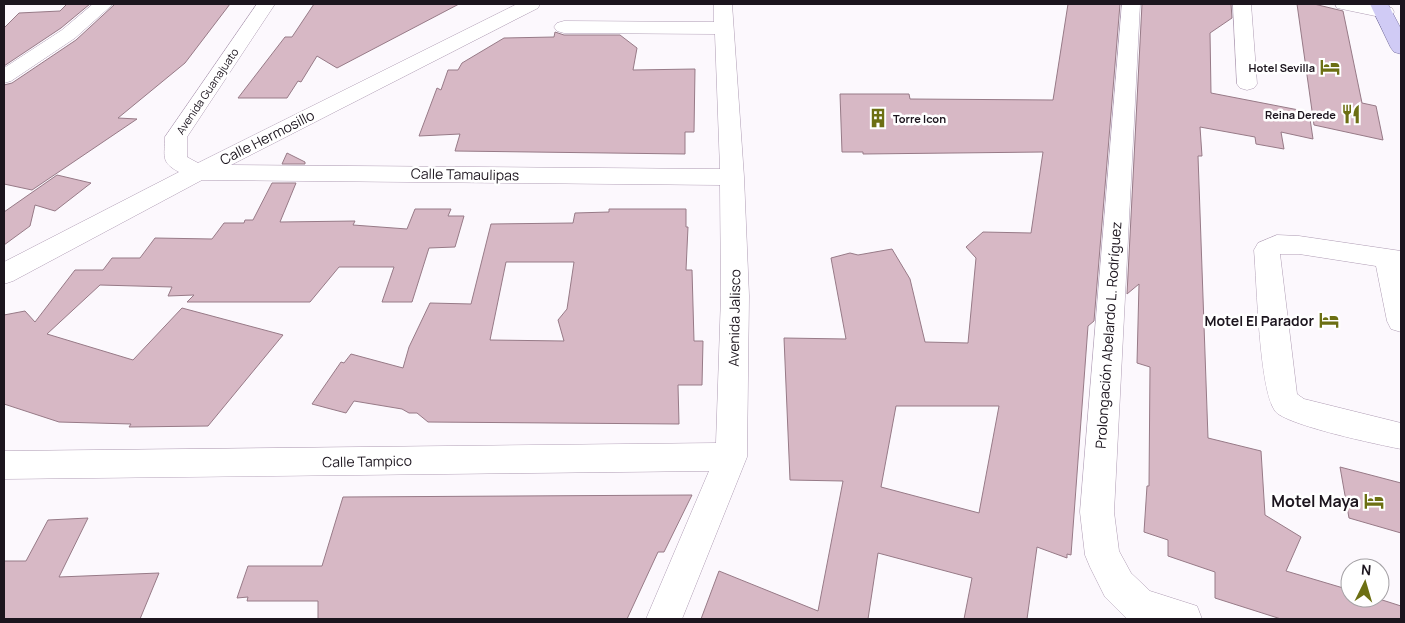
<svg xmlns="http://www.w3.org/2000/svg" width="1405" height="623" font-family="Manrope,sans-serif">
  <rect width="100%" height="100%" fill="#fcf8fd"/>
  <g fill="#d7b8c5" stroke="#977a87" fill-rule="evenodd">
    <path d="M67,4H90L61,28L4,66V28L19,13L60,11Z"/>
    <path d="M115,4H230L185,63L118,118L137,119L32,190L4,184V85L12,83L76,40Z"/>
    <path d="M314,4H459L337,68L317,56L301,82L298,81L287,98H238L285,37H292Z"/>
    <path d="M1068,4H1120L1094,321L1088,326L1071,555L1067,554V558L1037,547L1027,619H964L972,578L878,553L868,619H701L719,571L818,611L843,481L790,480L784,338L846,339L831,258L850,253L858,255L892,249L910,279L925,342L968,343L976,258L966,247L983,232L1031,233L1043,152L863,154V152H842L840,94H909L910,99L1053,100ZM896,406H999L979,513L881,487Z"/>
    <path d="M1142,4H1231L1232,18L1210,33L1211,93L1309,112L1313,139L1281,132L1284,149L1256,144L1255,137L1200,127L1202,156H1198L1208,438L1261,451L1265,515L1301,537L1286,571L1350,590V598H1376L1401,606V619H1281L1215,598V572L1168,556V540L1144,532L1147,486H1149L1150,367L1137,363L1139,284L1127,294Z"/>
    <path d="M1297,4H1314L1343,11L1362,103L1376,106L1383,140L1314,125Z"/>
    <path d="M555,32L564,35H620L637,48L633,70L695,69L694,132H685V154L455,151L460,134L419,136L437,88L441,90L448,70H458L462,63L504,38L554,37Z"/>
    <path d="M287,153L305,162V164H282Z"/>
    <path d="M57,175L91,183L55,211L35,205L30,226L4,245V212Z"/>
    <path d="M272,183H296L280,222L355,221L353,225L407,229L415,209H451L448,216H464L455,247L429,248L412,302H382L394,267H339L310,302H187L194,295L168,296L172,287L100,285L47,334L133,360L182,308L283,335L208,426L129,427L131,424L59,422L4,404V315L25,311L35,322L75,270H103L112,258H140L155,238L212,239L224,223H244L245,220H253Z"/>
    <path d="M609,209H686V227H688L686,270H692L694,341H703L702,385H678L679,424L428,422L417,413H409L402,409L354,401L346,413L312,404L341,362L344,363L351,354L403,368L409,347L430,303L471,304L491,224L573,223L575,213L609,212ZM506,262H574L567,309L558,320L564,341L490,340Z"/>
    <path d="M1340,467L1401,483V533L1349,518Z"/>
    <path d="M692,495L664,552H658L627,619H318V601H247L248,597L237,598L248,566H322L343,497Z"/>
    <path d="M88,518L59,577L159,573L140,619H4V561H26L48,520Z"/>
  </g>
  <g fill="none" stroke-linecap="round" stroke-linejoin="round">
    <defs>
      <g id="minor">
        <path d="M93,4H113L75,38L11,81L4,83V68L62,30Z"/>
        <path d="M257,4H275L187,137V157L198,163L517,4H540L538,8L231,165L720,169L715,34L564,33L557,31L554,27L557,23L564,21L714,22V4H732L744,177L749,296L747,457L682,619H646L709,471L4,479V451L716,443L721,296L720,185L202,180L13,281L4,284V262L179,172C160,162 165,156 165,137Z"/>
        <path d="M1122,4H1140L1114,512L1119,551L1131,573L1150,591L1197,606L1202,619H1127L1105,597L1090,567L1085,555L1080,512Z"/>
        <path d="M1233,4H1251L1257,84L1254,88L1247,90L1240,88L1237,84Z"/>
        <path d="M1335,4H1371L1392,8L1394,12L1392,16L1385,18L1337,8Z"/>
        <path d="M1277,235L1299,236L1401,251V332L1391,329L1387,321L1376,266L1299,254H1280L1297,394L1304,399L1401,423V449C1380,445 1285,425 1275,411C1259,389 1257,283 1254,250L1258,243Z"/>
      </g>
      <path id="major" d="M1370,4H1388L1401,29V54L1394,52L1391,48Z"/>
    </defs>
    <use href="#minor" stroke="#af9cb4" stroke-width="1"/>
    <use href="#major" stroke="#7d75a5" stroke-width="1"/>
    <use href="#minor" fill="#fff" fill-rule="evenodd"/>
    <use href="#major" fill="#d0cbf5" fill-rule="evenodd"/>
  </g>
  <defs>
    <symbol id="hotel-bare" viewBox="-9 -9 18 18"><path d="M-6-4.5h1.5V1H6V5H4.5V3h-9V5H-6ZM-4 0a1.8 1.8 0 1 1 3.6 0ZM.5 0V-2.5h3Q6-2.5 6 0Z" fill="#6c6f13" stroke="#fff" stroke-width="2.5" paint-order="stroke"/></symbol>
    <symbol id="restaurant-bare" viewBox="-9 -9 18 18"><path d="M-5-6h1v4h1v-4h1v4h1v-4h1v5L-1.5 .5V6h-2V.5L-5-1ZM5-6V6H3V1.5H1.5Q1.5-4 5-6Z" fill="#6c6f13" stroke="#fff" stroke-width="2.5" paint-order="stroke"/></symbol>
    <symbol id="building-bare" viewBox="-9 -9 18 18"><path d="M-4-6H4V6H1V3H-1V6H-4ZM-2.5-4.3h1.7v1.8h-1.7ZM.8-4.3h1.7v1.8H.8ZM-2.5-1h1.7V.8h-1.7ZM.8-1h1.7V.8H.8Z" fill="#6c6f13" stroke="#fff" stroke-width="2.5" paint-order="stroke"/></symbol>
  </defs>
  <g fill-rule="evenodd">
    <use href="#hotel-bare" x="1316" y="53" width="28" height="28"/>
    <use href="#restaurant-bare" x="1337" y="100" width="28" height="28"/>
    <use href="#building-bare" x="864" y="104" width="28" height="28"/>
    <use href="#hotel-bare" x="1315" y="306" width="28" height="28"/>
    <use href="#hotel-bare" x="1360" y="487" width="28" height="28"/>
  </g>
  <g text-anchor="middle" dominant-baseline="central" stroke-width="5" stroke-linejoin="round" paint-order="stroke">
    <g font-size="11" font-weight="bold" fill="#1c151e" stroke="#fff" text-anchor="end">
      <text x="1315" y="67">Hotel Sevilla</text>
      <text x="1336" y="114">Reina Derede</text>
      <text x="893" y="118" text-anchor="start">Torre Icon</text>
    </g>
    <g font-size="11" fill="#1c151e" stroke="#fff">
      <text transform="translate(207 91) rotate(-56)">Avenida Guanajuato</text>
    </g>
    <g font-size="14" fill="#1c151e" stroke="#fff">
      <text transform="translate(267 137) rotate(-27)">Calle Hermosillo</text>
      <text transform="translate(465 174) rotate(1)">Calle Tamaulipas</text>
      <text transform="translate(734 318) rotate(-89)">Avenida Jalisco</text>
      <text transform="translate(1108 335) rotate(-86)">Prolongación Abelardo L. Rodríguez</text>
      <text transform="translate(367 461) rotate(-1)">Calle Tampico</text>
    </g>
    <g font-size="14" font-weight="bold" fill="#1c151e" stroke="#fff" text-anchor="end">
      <text x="1314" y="320">Motel El Parador</text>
    </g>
    <g font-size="16" font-weight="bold" fill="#1c151e" stroke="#fff" text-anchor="end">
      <text x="1359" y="501">Motel Maya</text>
    </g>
  </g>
  <rect width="1405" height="623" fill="none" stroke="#1c151e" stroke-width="10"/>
  <g transform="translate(1365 583) rotate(5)"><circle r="24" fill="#ffffff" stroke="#a4a1a5"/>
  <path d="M0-4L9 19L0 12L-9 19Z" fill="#6c6f13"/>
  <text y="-8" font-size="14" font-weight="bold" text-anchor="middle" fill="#1c151e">N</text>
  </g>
</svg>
